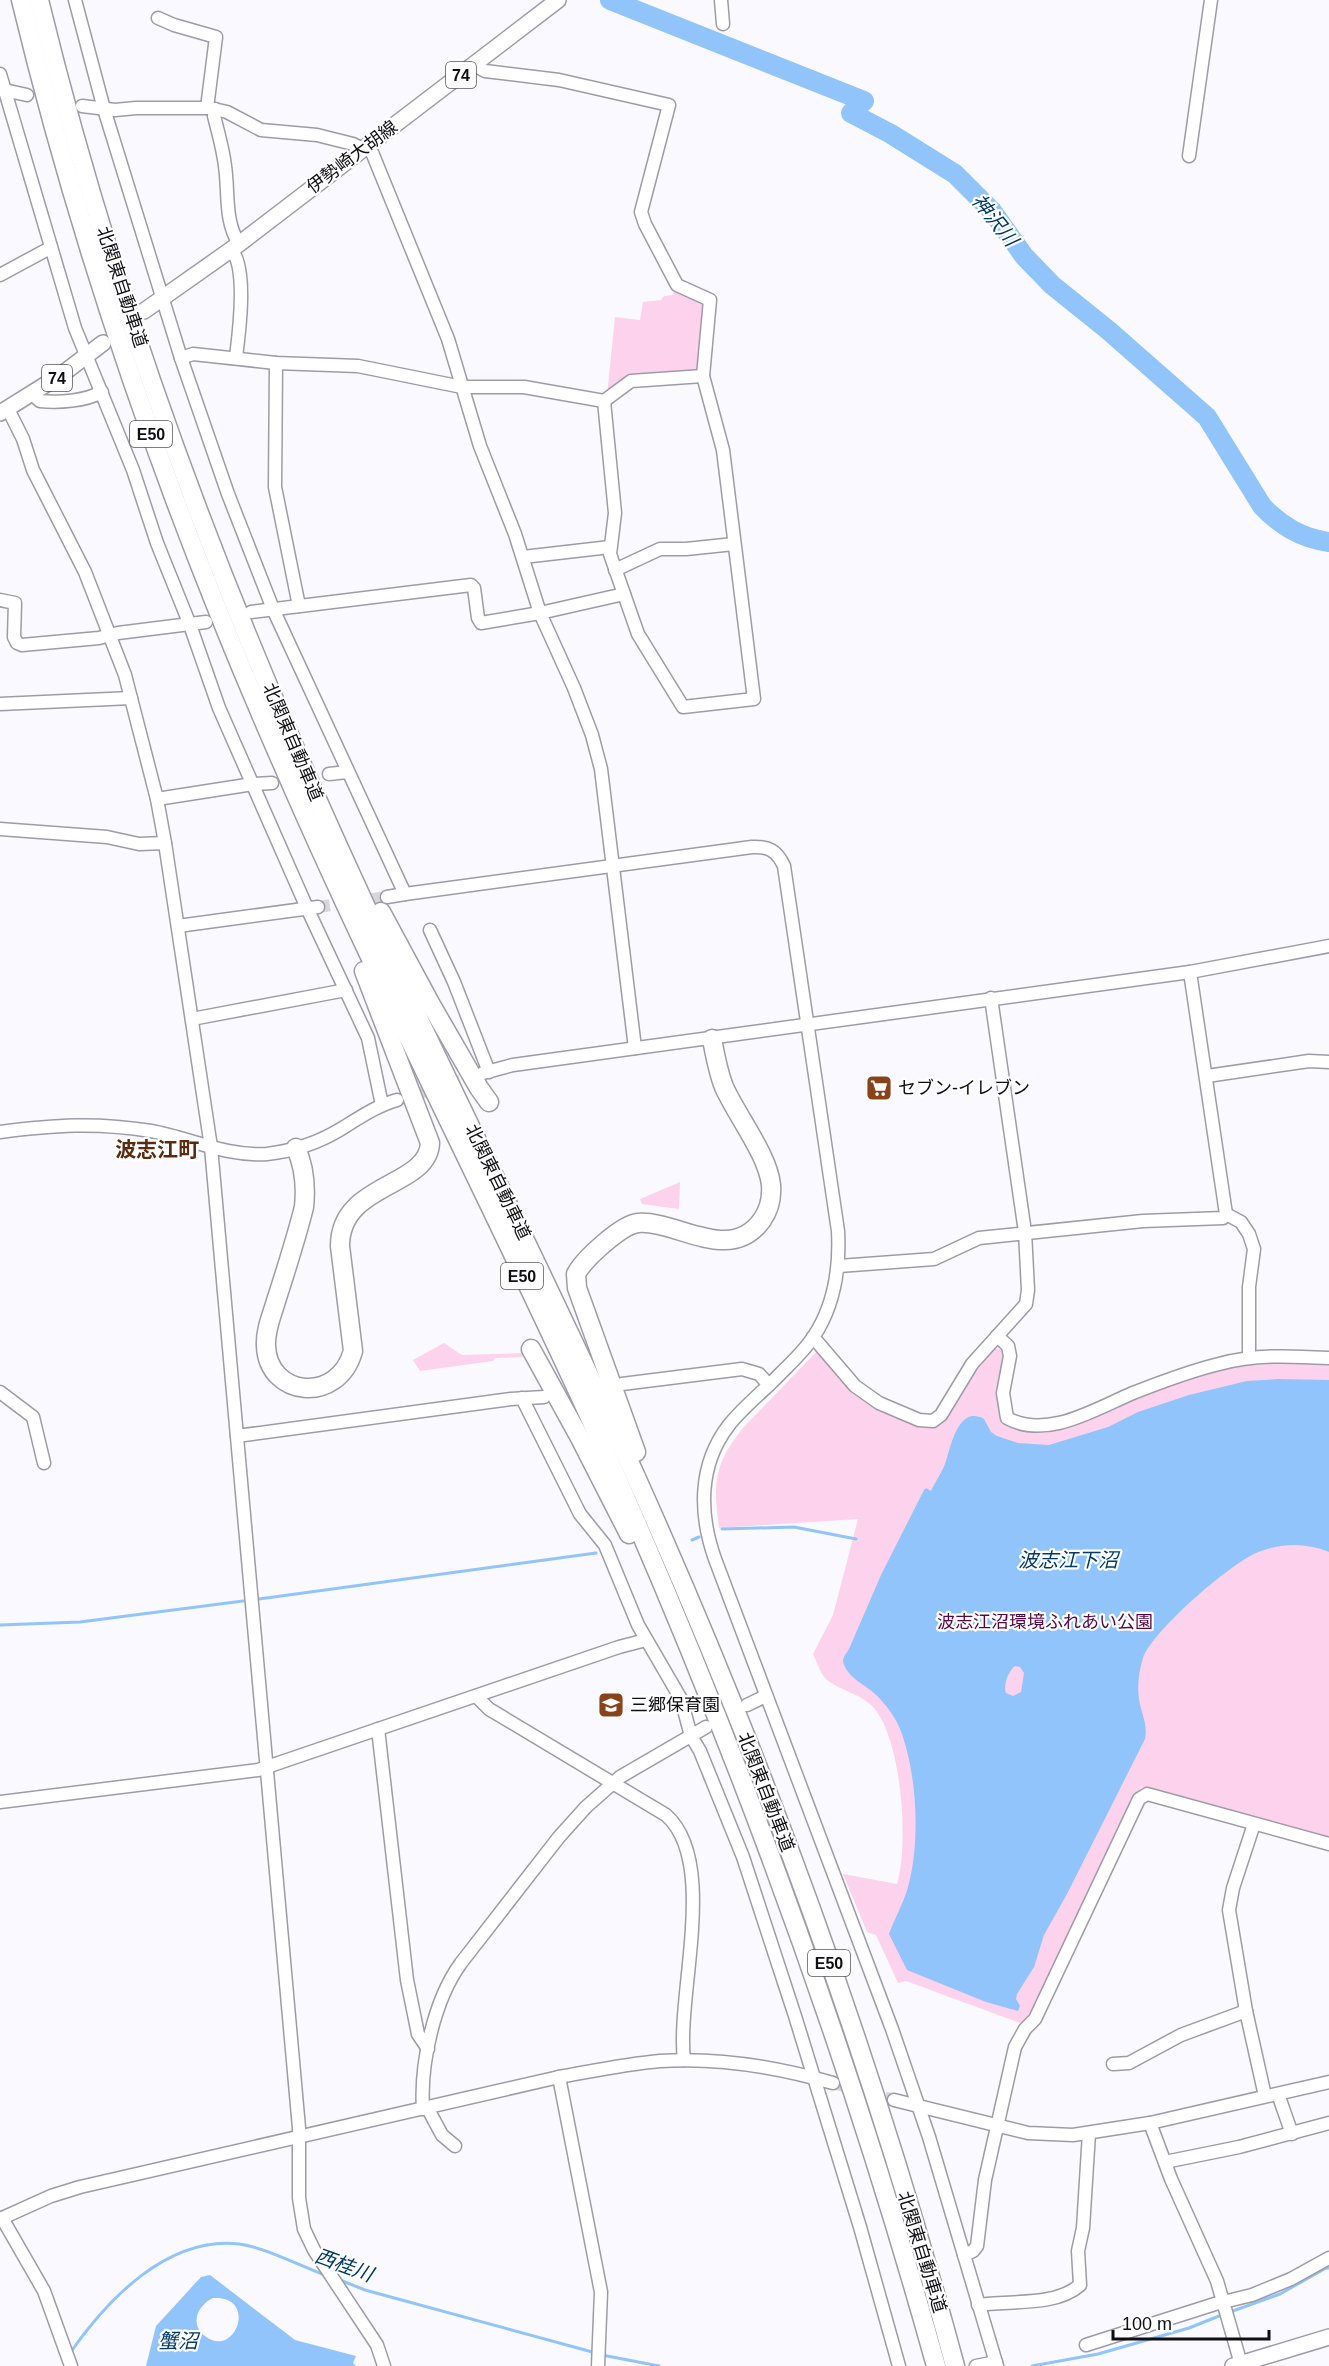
<svg xmlns="http://www.w3.org/2000/svg" width="1329" height="2366" font-family="Helvetica,'Noto Sans JP',sans-serif">
  <rect width="100%" height="100%" fill="#faf9ff"/>
  <g fill="#fdd2ec">
    <path d="M675,290L707,302L699,374L628,379L607,395L615,317L640,320L643,302L661,300L664,296L672,295Z"/>
    <path d="M680,1182L679,1209L642,1204L640,1199Z"/>
    <path d="M444,1343L462,1355L522,1353L523,1357L495,1358L493,1361L420,1371L413,1360Z"/>
    <path d="M994,1348L1003,1350L1005,1356L998,1394L1015,1427L1129,1400L1209,1373L1240,1366L1282,1363H1329V1840L1141,1787L1030,2018L1020,2023L906,1981L898,1983L876,1935L867,1932L843,1874L897,1884C909,1844 902,1741 874,1708C862,1694 840,1691 826,1679C820,1673 817,1662 813,1654L833,1615L858,1519L719,1528C713,1483 714,1464 743,1428L819,1349C846,1373 895,1433 934,1426Z"/>
  </g>
  <g fill="#90c4fb" fill-rule="evenodd">
    <path d="M1278,1379L1329,1380V1552C1306,1543 1285,1543 1261,1551C1235,1559 1152,1631 1143,1658C1139,1670 1137,1686 1139,1699C1141,1713 1148,1724 1145,1739L1067,1894L1044,1935L1034,1967L1017,1994L1016,1999L1020,2006L1018,2011L986,2002L907,1970L889,1934C895,1917 905,1901 909,1883C920,1840 917,1777 902,1734C897,1719 886,1704 874,1693C865,1685 849,1678 844,1665C841,1659 846,1654 849,1649L881,1575L924,1490L926,1488L931,1491C935,1482 943,1471 946,1461C951,1445 959,1405 984,1419L991,1432L997,1436L1018,1443L1049,1445L1108,1427L1138,1412L1189,1395L1247,1381ZM1015,1666L1020,1667L1024,1673L1021,1692L1013,1696L1006,1693C1003,1686 1008,1671 1015,1666Z"/>
    <path d="M210,2275L295,2340L356,2356L353,2363L356,2366H146L156,2326L201,2277ZM213,2298C259,2295 235,2360 205,2336C189,2324 198,2305 213,2298Z"/>
  </g>
  <g fill="none" stroke-linecap="round" stroke-linejoin="round">
    <g stroke="#90c4fb" stroke-width="3">
      <path d="M722,1529L794,1527L856,1539"/>
      <path d="M692,1540L699,1537"/>
      <path d="M259,1599L596,1553"/>
      <path d="M0,1625L80,1622L243,1601"/>
      <path d="M340,2280L365,2290L596,2353"/>
      <path d="M1230,2312L1280,2294L1326,2268H1329"/>
      <path d="M70,2353C107,2300 167,2236 239,2244C264,2247 300,2266 325,2275"/>
      <path d="M602,2355L659,2366"/>
      <path d="M1032,2366L1098,2354L1189,2328L1224,2314"/>
    </g>
    <path stroke="#90c4fb" stroke-width="20" d="M610,0L864,101L851,113L891,134L955,174L992,211L1024,256L1052,285L1108,330L1207,417L1262,506C1281,526 1301,538 1329,542"/>
    <g stroke="#d7d6db" stroke-width="12" stroke-dasharray="12 6" stroke-linecap="butt">
      <path d="M318,907L387,897"/>
      <path d="M397,1100L479,1075"/>
      <path d="M833,2083L894,2100"/>
    </g>
    <defs>
      <g id="minor">
        <path d="M75,0L104,109L181,358L228,494L273,609L405,894L752,847C769,846 777,851 784,866L838,1231C840,1268 835,1304 814,1336C805,1350 792,1362 781,1373C764,1391 744,1406 729,1425C698,1465 699,1514 715,1559L892,2029L929,2137L997,2366"/>
        <path d="M721,0L723,24"/>
        <path d="M158,18L174,25L216,37L207,108"/>
        <path d="M474,65L485,71L559,80L669,105L641,212L645,224L677,285L710,300L703,376L723,450L754,699L683,707L638,634L610,554L615,513L604,401"/>
        <path d="M0,74L75,328L133,470L157,543L190,625L219,708L307,908L368,1038L382,1105"/>
        <path d="M0,89L27,95"/>
        <path d="M82,106L115,110L136,108H209L227,112L261,130L317,135L353,144L363,149"/>
        <path d="M215,109L214,116C218,132 223,149 225,166C229,193 224,220 239,244"/>
        <path d="M369,145L448,339L480,446L515,534L540,613L574,688L592,735L601,769L635,1048"/>
        <path d="M1189,156L1211,0"/>
        <path d="M231,249C248,268 239,333 236,357"/>
        <path d="M0,275L50,248"/>
        <path d="M181,358L193,354L276,363L358,366L462,387H524L604,401L631,381L703,376"/>
        <path d="M276,363L275,487L299,606"/>
        <path d="M32,394L40,401C59,403 85,401 102,392"/>
        <path d="M8,409L23,439L33,470L85,572L125,675L157,799L165,843L211,1147L299,2128V2198L304,2229L314,2250L377,2345L384,2366"/>
        <path d="M523,557L610,547"/>
        <path d="M615,570L660,549H686L734,544"/>
        <path d="M0,600L15,603L14,637L17,643L22,645L99,638L118,633L206,622"/>
        <path d="M251,612L471,585L474,588L478,618L481,623L540,613L624,594"/>
        <path d="M0,704L131,698"/>
        <path d="M329,774L347,772"/>
        <path d="M157,799L253,784L272,783"/>
        <path d="M0,829L107,837L139,844L165,843"/>
        <path d="M387,897L405,894"/>
        <path d="M178,926L318,907"/>
        <path d="M430,930L454,982L489,1072"/>
        <path d="M192,1019L346,990"/>
        <path d="M483,1073L513,1065L1190,972L1329,946"/>
        <path d="M1207,1076L1309,1061L1329,1062"/>
        <path d="M0,1132C54,1125 96,1122 151,1131C190,1138 227,1157 267,1154C293,1151 318,1143 341,1129C359,1118 376,1106 397,1100"/>
        <path d="M1226,1214L1241,1222L1249,1234L1254,1249L1249,1287V1358"/>
        <path d="M839,1266L934,1259L979,1238L1143,1221L1223,1218L1226,1214L1190,972"/>
        <path d="M997,1336L1008,1346L1010,1356L1003,1393L1007,1418C1047,1440 1095,1409 1133,1393C1161,1382 1190,1371 1219,1364C1255,1354 1292,1356 1329,1358"/>
        <path d="M813,1337L855,1386L879,1403L919,1420L933,1421L941,1415L972,1364L1026,1304L1028,1290L1025,1232L991,998"/>
        <path d="M622,1384L742,1369L759,1374L769,1385"/>
        <path d="M0,1392L33,1417L44,1463"/>
        <path d="M522,1398L580,1514L605,1545L638,1625L681,1699L691,1736L700,1751L743,1857L795,2016L860,2227L899,2366"/>
        <path d="M237,1436L511,1399L544,1397"/>
        <path d="M476,1696L489,1709L666,1815C719,1862 676,1995 684,2060"/>
        <path d="M747,1705L766,1696"/>
        <path d="M378,1729L407,1980L418,2034L428,2049"/>
        <path d="M0,1802L258,1770L619,1647L646,1640"/>
        <path d="M1254,1824L1233,1888L1229,1910L1246,2011L1265,2096"/>
        <path d="M1113,2064L1129,2063L1181,2035L1246,2011"/>
        <path d="M559,2077L601,2292L598,2366"/>
        <path d="M1278,2094L1292,2134"/>
        <path d="M894,2100L1028,2133L1073,2135L1150,2123L1329,2082"/>
        <path d="M423,2109C420,2064 434,2000 461,1963L559,1837L586,1807L620,1777L706,1727"/>
        <path d="M428,2109L442,2135L455,2146"/>
        <path d="M1150,2123L1171,2179L1217,2281L1241,2364"/>
        <path d="M1165,2162L1239,2147L1329,2123"/>
        <path d="M2,2218L44,2291L71,2366"/>
        <path d="M0,2219L51,2196L80,2187L559,2077C593,2071 626,2064 660,2061C719,2057 777,2067 833,2083"/>
        <path d="M964,2255L973,2251L977,2246L985,2180L1015,2047L1025,2029L1035,2019L1139,1799L1147,1794L1329,1844"/>
        <path d="M978,2305C1009,2300 1055,2307 1080,2285L1078,2251L1083,2228L1089,2133"/>
        <path d="M1086,2345L1215,2304L1252,2295L1291,2279L1329,2258"/>
        <path d="M976,2366L996,2362"/>
      </g>
      <g id="major">
        <path d="M144,311L239,244L558,0"/>
        <path d="M0,413L61,375L103,343"/>
        <path d="M1233,2366L1329,2337"/>
      </g>
      <g id="highway">
        <path d="M21,0C85,265 176,523 286,772C383,995 496,1210 596,1431C732,1734 847,2046 936,2366"/>
        <path d="M39,0C100,252 187,499 290,737C397,987 524,1229 636,1477C765,1764 873,2062 955,2366"/>
        <path d="M381,912L430,1003L479,1088L489,1102"/>
        <path d="M296,1148C304,1166 306,1188 304,1207C296,1239 286,1270 276,1301C272,1315 265,1330 266,1346C268,1397 338,1405 353,1351L340,1246C340,1182 428,1188 430,1143L364,971"/>
        <path d="M531,1349L580,1438L629,1534"/>
        <path d="M636,1452L577,1288L576,1274C584,1259 621,1225 638,1223C677,1220 730,1265 762,1220C769,1210 772,1198 771,1185C768,1155 737,1116 724,1087C718,1072 715,1055 712,1039"/>
      </g>
    </defs>
    <use href="#minor" stroke="#9e9ba9" stroke-width="15"/>
    <use href="#major" stroke="#9e9ba9" stroke-width="18"/>
    <use href="#highway" stroke="#9e9ba9" stroke-width="21"/>
    <use href="#minor" stroke="#fff" stroke-width="12"/>
    <use href="#major" stroke="#fff" stroke-width="15"/>
    <use href="#highway" stroke="#fff" stroke-width="18"/>
  </g>
  <defs>
    <symbol id="supermarket-square" viewBox="-11 -11 22 22"><rect x="-9" y="-9" width="18" height="18" rx="4" fill="#88431a" stroke="#fff"/><path d="M-6-5.5h2.5l.6 2H6L4.5 2H-2.5L-4.4-4H-6ZM-1.5 3.2a1.3 1.3 0 1 0 .1 0ZM3 3.2a1.3 1.3 0 1 0 .1 0Z" fill="#fff"/></symbol>
    <symbol id="school-square" viewBox="-11 -11 22 22"><rect x="-9" y="-9" width="18" height="18" rx="4" fill="#88431a" stroke="#fff"/><path d="M0-5L7-2L0 1L-7-2ZM-4 1L0 2.5L4 1V4Q0 6-4 4Z" fill="#fff"/></symbol>
  </defs>
  <g fill-rule="evenodd">
    <use href="#supermarket-square" x="864" y="1073" width="30" height="30"/>
    <use href="#school-square" x="596" y="1690" width="30" height="30"/>
  </g>
  <g text-anchor="middle" dominant-baseline="central" stroke-width="4.5" stroke-linejoin="round" paint-order="stroke">
    <g fill="#fff" stroke="#575659" stroke-width="1.5">
      <rect x="446" y="62" width="30" height="26" rx="4.5"/>
      <rect x="42" y="365" width="30" height="26" rx="4.5"/>
      <rect x="130" y="421" width="42" height="26" rx="4.5"/>
      <rect x="501" y="1263" width="42" height="26" rx="4.5"/>
      <rect x="808" y="1950" width="42" height="26" rx="4.5"/>
    </g>
    <g font-size="16" font-weight="bold" fill="#0f0e12">
      <text x="461" y="75">74</text>
      <text x="57" y="378">74</text>
      <text x="151" y="434">E50</text>
      <text x="522" y="1276">E50</text>
      <text x="829" y="1963">E50</text>
    </g>
    <g font-size="18" fill="#0f0e12" stroke="#fff">
      <text transform="translate(352 157) rotate(-37)">伊勢崎大胡線</text>
      <text transform="translate(122 287) rotate(72)">北関東自動車道</text>
      <text transform="translate(293 742) rotate(67)">北関東自動車道</text>
      <text transform="translate(498 1182) rotate(64)">北関東自動車道</text>
      <text transform="translate(766 1792) rotate(69)">北関東自動車道</text>
      <text transform="translate(922 2252) rotate(73)">北関東自動車道</text>
    </g>
    <g font-size="18" fill="#0f0e12" stroke="#fff" text-anchor="start">
      <text x="898" y="1088">セブン-イレブン</text>
      <text x="630" y="1705">三郷保育園</text>
    </g>
    <g font-size="18" fill="#560743" stroke="#fff">
      <text x="1045" y="1622">波志江沼環境ふれあい公園</text>
    </g>
    <g font-size="20" font-style="italic" fill="#003a6a" stroke="#fff">
      <text transform="translate(995 220) rotate(51)">神沢川</text>
      <text x="1068" y="1560">波志江下沼</text>
      <text transform="translate(344 2265) rotate(20)">西桂川</text>
      <text x="178" y="2341">蟹沼</text>
    </g>
    <g font-size="21" font-weight="bold" fill="#5b2b0f" stroke="#fff">
      <text x="157" y="1149">波志江町</text>
    </g>
  </g>
  <path d="M1113 2330v9h156v-9" fill="none" stroke="#0f0e12" stroke-width="3"/>
  <text x="1122" y="2330" font-size="18" fill="#0f0e12" stroke="#ffffff" stroke-width="4.5" paint-order="stroke">100 m</text>
</svg>
